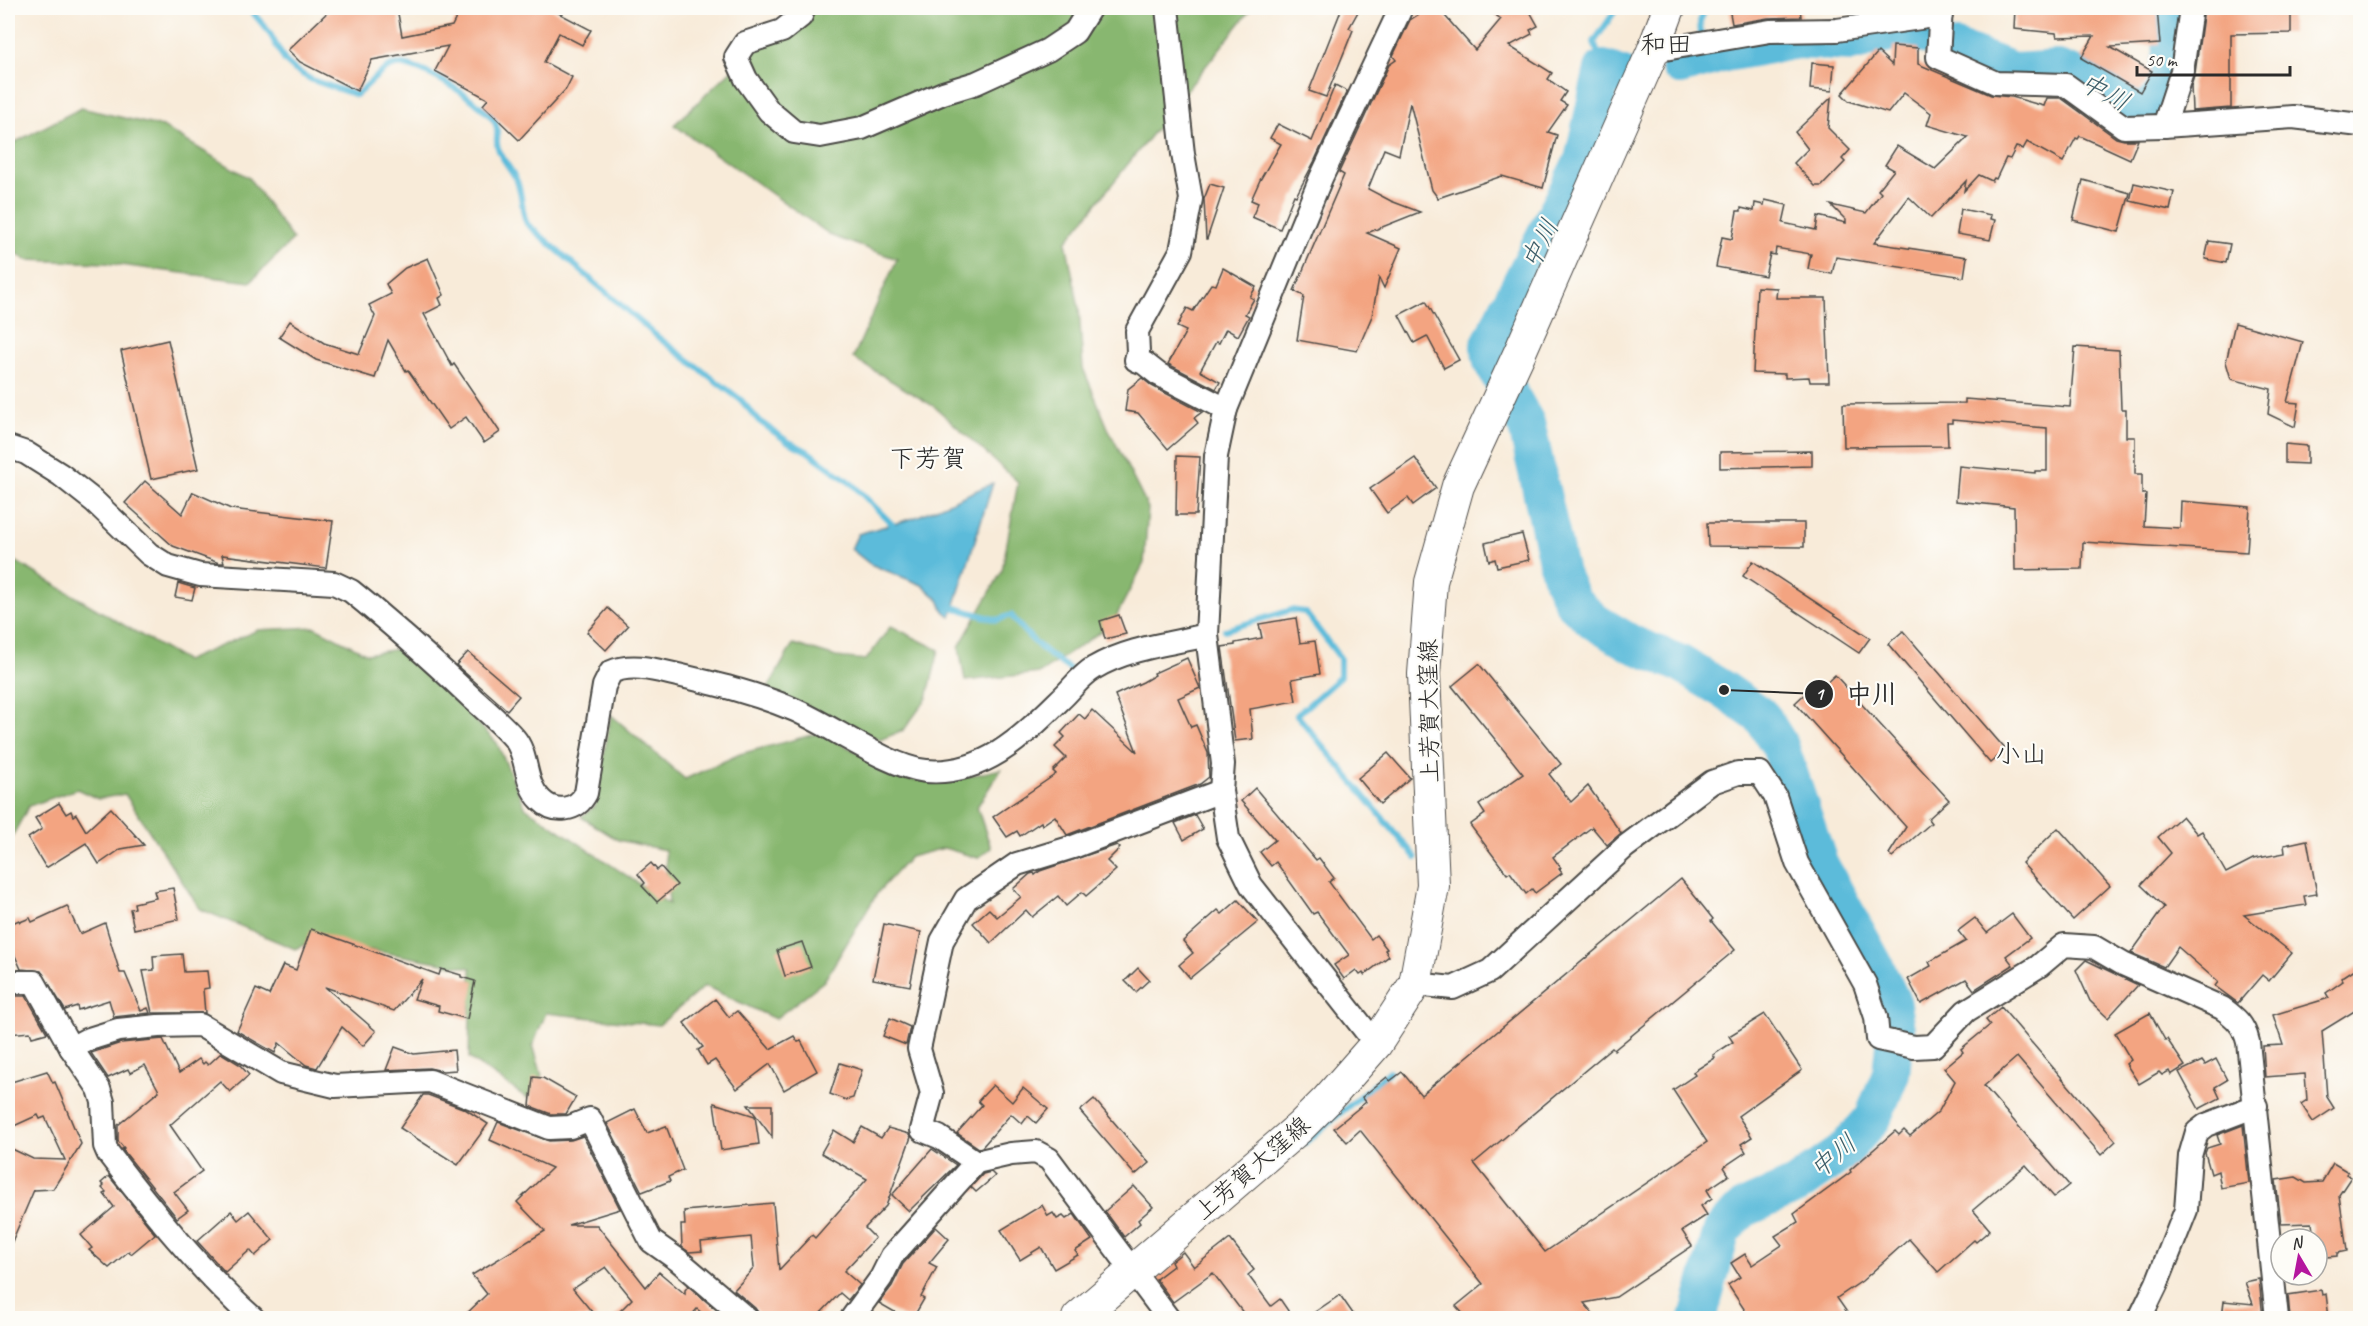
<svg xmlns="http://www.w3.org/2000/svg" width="2368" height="1326" font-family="Caveat,'Klee One',sans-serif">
  <rect width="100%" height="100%" fill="#fdfcf7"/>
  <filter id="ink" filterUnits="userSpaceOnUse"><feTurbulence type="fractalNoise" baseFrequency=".0167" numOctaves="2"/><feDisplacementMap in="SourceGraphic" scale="12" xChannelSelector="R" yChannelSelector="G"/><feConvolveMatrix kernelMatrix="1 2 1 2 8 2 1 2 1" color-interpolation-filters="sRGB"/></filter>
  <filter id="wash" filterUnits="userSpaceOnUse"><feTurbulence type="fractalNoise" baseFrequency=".008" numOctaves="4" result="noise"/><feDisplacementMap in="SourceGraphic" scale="24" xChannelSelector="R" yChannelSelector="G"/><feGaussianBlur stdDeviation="1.35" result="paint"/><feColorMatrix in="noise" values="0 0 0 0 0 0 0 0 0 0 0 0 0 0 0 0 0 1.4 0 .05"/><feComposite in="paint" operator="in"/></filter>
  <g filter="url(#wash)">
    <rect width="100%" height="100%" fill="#f8ebd9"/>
    <g fill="#88b770" stroke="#5a714e" stroke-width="1.5">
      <path d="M797,8H1252L1066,242L1079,308L1083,368L1108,428L1148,508L1144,563L1112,624L1040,673L965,681L959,647L1002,571L1018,482L935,407L853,358L897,259L832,236L674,125Z"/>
      <path d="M81,108L163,127L249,178L293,240L250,282L105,263L26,260L8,247V146Z"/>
      <path d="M8,557L185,661L258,630L315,627L367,654L404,648L497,743L525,807L669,904L665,850L618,840L581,817L595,806L611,715L685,779L740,754L819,733L886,766L903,779L942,782L1001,769L977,807L991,848L978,858L944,848L910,857L878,892L824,981L775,1019L705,986L659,1025L546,1013L533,1045L542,1076L527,1098L469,1058L471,968L315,940L295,949L200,909L125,794L98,799L77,789L29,806L8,844Z"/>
      <path d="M891,626L939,650L927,698L904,730L880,740L767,690L793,644L836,657L866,660Z"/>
    </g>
    <path fill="#5cbbda" stroke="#447382" stroke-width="1.5" d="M993,483L951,617L944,611L939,600L922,585L870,564L851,549L858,534L914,518Z"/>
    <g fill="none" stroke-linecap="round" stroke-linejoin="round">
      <g stroke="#5cbbda" stroke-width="6">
        <path d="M249,8L269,32L285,61L295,70L312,80L356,95C368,86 381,68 396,65C417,61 489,105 496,125C499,132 495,140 498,148C502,161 514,171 518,184C523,198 521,211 527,224L659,338L741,400L759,421L787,441L807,451L852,484L898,530"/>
        <path d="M1701,36L1700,21L1706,8"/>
        <path d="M1702,52V60"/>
        <path d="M1603,69L1594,42L1617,8"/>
        <path d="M949,606L997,620L1011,615C1031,642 1049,656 1077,674"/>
        <path d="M1225,630L1291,610L1305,612L1340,658V677L1297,715L1416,858"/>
        <path d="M1305,1143L1389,1072"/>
      </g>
      <g stroke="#5cbbda" stroke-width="38">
        <path d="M1956,49L2015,72L2058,69L2098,84L2120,102L2136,110L2153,108L2165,90L2178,8"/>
        <path d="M1680,66L1725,53L1798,40L1851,43L1901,30L1928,36"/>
        <path d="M1623,76L1603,69L1583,160L1489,346L1492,362L1526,423L1560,574L1572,601L1595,622L1632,644L1679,663L1724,690L1762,717L1780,746L1819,863L1874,964L1891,1000L1896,1029L1891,1073L1873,1118L1843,1152L1795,1186L1743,1209L1722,1230L1698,1318"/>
      </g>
    </g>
    <g id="blocks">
      <g fill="#f3a481">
        <path d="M332,8H397L402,36L452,26L461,8H549L591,30L582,45L559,33L544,62L572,77L566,89L519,140L483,105L488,99L435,71L448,46L372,60L357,91L300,62L288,50Z"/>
        <path d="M1342,8H1360L1349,28L1353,30L1326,97L1309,91Z"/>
        <path d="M1414,8H1438L1475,50L1501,19L1485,8H1528L1538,26L1530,30L1532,34L1509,46L1552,73L1548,79L1566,92L1560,101L1567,105L1548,132L1557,135L1543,188L1502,176L1438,198L1432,190L1410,103L1399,155L1384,149L1368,189L1391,201L1420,212L1367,233L1401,248L1384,288L1379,278L1372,316L1357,351L1297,340L1304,296L1294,291L1344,175L1339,172L1389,65L1396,60L1393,56L1410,20L1419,14Z"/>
        <path d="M1729,8H1800L1801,17L1768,18L1732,24Z"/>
        <path d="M2015,8H2157L2160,44L2110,47L2152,71L2140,92L2081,58L2094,36L2057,37L2056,33L2014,29Z"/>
        <path d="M2238,8H2291V33L2231,34V108L2192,111L2191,86L2195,73L2204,9L2238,10Z"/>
        <path d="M1893,46L1918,48V64L1991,95L2012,97L2044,106L2047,98H2061L2116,138L2124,140H2138L2130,159L2080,136L2078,139L2076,138L2063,162L2027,142L2023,149L2016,147L2010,159L2006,158L1996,179L1994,178L1992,181L1979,175L1964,191L1966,181L1931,218L1909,197L1874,243L1967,257L1964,277L1836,257L1832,274L1808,269L1811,254L1776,248L1775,255L1770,254L1765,276L1716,267L1722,237L1732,239L1737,211H1741V208L1754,211L1755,203L1764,205L1765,200L1787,205L1783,223L1816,230L1818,216L1846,223V220L1831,205L1866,213L1881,193L1878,190L1894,170L1885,165L1897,146L1935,169L1968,137L1927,125L1931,113L1904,93L1888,113L1849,101L1842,94L1878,52L1892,65Z"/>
        <path d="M1812,63L1834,65L1832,91L1810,89Z"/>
        <path d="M1335,85L1347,91L1314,162L1296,196L1294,195L1280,229L1252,217L1258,203L1251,200L1260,180L1281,144L1270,138L1278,124L1312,141Z"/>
        <path d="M1831,98L1828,128L1850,150L1842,159L1845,162L1822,186H1815L1794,163L1808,149L1795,132Z"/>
        <path d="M2083,180L2130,193L2119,232L2073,220Z"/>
        <path d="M2134,183L2174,192L2170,210L2130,201Z"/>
        <path d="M1210,184L1224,188L1207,239H1206L1204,199Z"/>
        <path d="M1961,209L1991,215L1990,219L1995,220L1990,240L1957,234Z"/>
        <path d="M2209,241L2230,244L2226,263L2205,259Z"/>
        <path d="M428,258L444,295L439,298L442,305L424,314L452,366L454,364L500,432L484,443L466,417L449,429L408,370L406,371L388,340L375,378L316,360L279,337L290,321L324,343L359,354L375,316L369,305L391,294L386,284L405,268Z"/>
        <path d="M1223,268L1256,287L1250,297L1254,299L1245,314L1249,316L1238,336L1226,329L1219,343L1216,342L1200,371L1220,382L1216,389L1168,364L1186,331L1177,327L1187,308L1193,311L1211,284L1216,285Z"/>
        <path d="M1757,287L1777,288L1776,298H1826L1829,382H1810L1809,377L1785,378V374L1753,373Z"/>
        <path d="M1426,301L1459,360L1444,368L1427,336L1414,343L1399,315Z"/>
        <path d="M2235,323L2303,342L2287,402L2299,403L2295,427L2268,414L2271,389L2231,379L2226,362Z"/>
        <path d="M168,340L198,469L151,479L121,351Z"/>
        <path d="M2075,347L2119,350L2121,409H2126V437H2135V474H2142V494H2146L2144,526L2180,528L2181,501L2250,507L2247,552L2083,542L2082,569L2015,570L2014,507L1956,501L1959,466L2035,473V471H2047V428L1952,420V423H1947L1948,446L1844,447L1843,404L1965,403V399L2070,407Z"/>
        <path d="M1142,378L1152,386L1202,412L1194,418L1198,423L1168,449L1138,413L1125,411L1128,389Z"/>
        <path d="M2285,444L2307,446V464L2285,463Z"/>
        <path d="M1812,451V466L1720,468V452Z"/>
        <path d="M1177,456L1200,457L1196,515H1176Z"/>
        <path d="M1415,458L1436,488L1413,505L1408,498L1387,513L1370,489Z"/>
        <path d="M145,481L182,514L193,492L231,509L333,521L326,568L222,555L224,563H219L173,546L125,503Z"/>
        <path d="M1707,523H1804V547L1708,546Z"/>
        <path d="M1522,534L1529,560L1497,567L1495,559L1489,561L1485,543Z"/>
        <path d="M1753,561L1870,638L1859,653L1743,576Z"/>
        <path d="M178,583L195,588L192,600L175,597Z"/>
        <path d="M608,608L628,626L606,650L587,632Z"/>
        <path d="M1119,615L1126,634L1105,639L1100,621Z"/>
        <path d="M1296,618L1300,643L1315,641L1320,674L1292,679L1296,701L1250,709L1253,739L1235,741L1222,647L1235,645V643L1262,638L1259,624Z"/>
        <path d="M1903,631L2006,750L1990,763L1888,644Z"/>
        <path d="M468,652L519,696L507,710L456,665Z"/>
        <path d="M1187,658L1200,688L1178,698L1191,727L1196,725L1208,753L1209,777L1200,784L1067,835L1055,816L1042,825L1041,822L1020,836L1017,831L1007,837L993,817L1056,774L1053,771L1066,758L1055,747L1065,737L1061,733L1079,714L1085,719L1092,710L1137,752L1115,695L1143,682L1155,675L1154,673Z"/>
        <path d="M1479,664L1561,764L1549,774L1571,802L1588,786L1621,833L1607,845L1592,827L1553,857L1561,868L1559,869L1562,873L1535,893L1532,889L1526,894L1510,872L1507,874L1470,825L1485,814L1479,805L1523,774L1452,686Z"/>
        <path d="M1835,675L1949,800L1928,819L1931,823L1892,857L1889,854L1906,827L1795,703L1811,688L1815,693Z"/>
        <path d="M1388,753L1410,778L1380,804L1358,778Z"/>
        <path d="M1255,788L1316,860L1319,858L1334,878L1329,882L1371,939L1376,935L1387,949L1385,950L1389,956L1364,975L1363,973L1360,975L1356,970L1344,979L1334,965L1349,955L1317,912L1313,914L1276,862L1271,866L1260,852L1275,840L1241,801Z"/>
        <path d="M59,803L66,814L71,811L73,816L76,814L86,831L111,808L144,845L121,849L99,864L86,843L46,868L28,838L42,829L35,818Z"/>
        <path d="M1195,815L1203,829L1184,840L1175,823Z"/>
        <path d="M2182,816L2197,834L2202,831L2226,873L2253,859L2285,853L2284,845L2307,840L2317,894L2304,896L2306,905L2244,915L2292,953L2269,981L2262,975L2238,1003L2215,986L2218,982L2178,947L2164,967L2131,953L2164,907L2141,885L2171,853L2158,837Z"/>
        <path d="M2058,828L2110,886L2073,920L2022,863Z"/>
        <path d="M1117,845L1120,848L1107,861L1116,870L1086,896L1082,892L1066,906L1058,896L1032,917L1026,910L991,943L973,923L989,909L997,917L1021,897L1013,889L1030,874L1034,873L1035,875L1040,871Z"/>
        <path d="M651,863L657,870L661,867L677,885L657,902L642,886L645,883L638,874Z"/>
        <path d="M1681,879L1713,919L1711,921L1735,950L1614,1050L1612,1048L1474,1163L1545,1252L1707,1142L1673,1090L1695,1075L1693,1072L1715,1058L1713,1055L1733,1042L1729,1036L1765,1014L1802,1070L1738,1116L1752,1137L1741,1144L1746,1152L1724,1167L1729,1175L1707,1190L1712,1198L1701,1206L1707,1215L1682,1231L1692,1246L1616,1297L1584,1303L1597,1318H1467L1456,1306L1483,1284L1360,1130L1347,1142L1334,1128L1366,1102L1362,1097L1387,1077L1390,1081L1402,1072L1421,1095Z"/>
        <path d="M173,888L179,919L134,929L130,909L135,908L134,903L156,898L154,891Z"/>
        <path d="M1238,900L1258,922L1190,978L1179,965L1193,953L1183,941L1218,910L1222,914Z"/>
        <path d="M67,906L80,934L105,923L120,973H125L141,1011L148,1008L150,1013L114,1017L109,1000L78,1010L77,1006L65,1010L41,971L21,969L8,940V925L19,920L20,922L30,918L32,922Z"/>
        <path d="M2012,914L2030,938L2006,956L2013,965L1974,990L1966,979L1921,1004L1908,979L1931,966L1929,962L1966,941L1958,931L1975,918L1987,933Z"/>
        <path d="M884,924L921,932L910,986L873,979Z"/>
        <path d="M311,929L439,975L441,969L461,975V977L475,981L467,1019L438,1011L439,1006L414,999L422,979L394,1011L325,987L376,1031L363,1046L342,1027L317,1068L306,1065L279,1043L275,1053L237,1031L256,989L269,995L283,965L296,970Z"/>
        <path d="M802,942L811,967L785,976L777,950Z"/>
        <path d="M182,954L184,972L207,971L209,988L203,989L205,1013H152L143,971L154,970L153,956Z"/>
        <path d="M2086,960L2138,985L2108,1018L2090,1001L2076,970Z"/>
        <path d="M2361,965V1007L2322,1031L2327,1097L2334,1108L2313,1122L2301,1104L2307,1100L2305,1074L2265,1077L2263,1046L2283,1045L2273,1015L2329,998L2326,993L2343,981L2341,978Z"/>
        <path d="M1138,968L1149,980L1136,992L1125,981Z"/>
        <path d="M8,996H26L47,1033L32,1037L30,1032L8,1034Z"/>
        <path d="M715,999L729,1017L737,1011L770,1049L794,1036L798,1042L801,1041L817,1071L784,1090L770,1064L737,1089L715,1060L707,1065L698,1050L703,1047L684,1023Z"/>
        <path d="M2001,1007L2116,1141L2101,1155L2017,1057L1984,1086L2069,1185L2054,1197L2026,1165L1973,1210L1990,1230L1976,1242L1974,1240L1938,1272L1909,1239L1862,1281L1837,1298L1851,1318H1750L1728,1285L1740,1277L1731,1263L1745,1254L1752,1265L1782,1245L1775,1236L1798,1222L1794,1214L1851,1172L1850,1170L1895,1131L1899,1135L1904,1130L1910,1136L1939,1111L1955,1081L1944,1068L1963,1052L1961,1049L1990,1025L1986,1020Z"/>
        <path d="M2150,1013L2165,1040L2167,1039L2185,1066L2171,1075L2169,1071L2162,1075L2159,1072L2139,1084L2126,1064L2131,1060L2115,1033Z"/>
        <path d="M890,1018L910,1027L906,1045L883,1036Z"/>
        <path d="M163,1039L179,1073L199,1059L203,1064L205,1062L208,1065L221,1053L239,1064L249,1075L230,1092L220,1081L170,1125L202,1171L174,1192L188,1210L177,1218L122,1149L124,1148L118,1141V1125L159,1091L145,1065L130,1073L128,1069L108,1078L91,1053L121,1043Z"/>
        <path d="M395,1047L414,1054L454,1050L456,1070L443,1071L429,1068L386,1070Z"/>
        <path d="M2216,1059L2227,1080L2215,1087L2220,1098L2199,1109L2179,1072L2202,1061L2205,1065Z"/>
        <path d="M840,1063L862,1070L853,1098L846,1100L830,1094Z"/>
        <path d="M47,1071L53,1083L55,1082L81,1144L53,1189L34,1190L8,1251V1147L33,1159L65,1160L45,1117L40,1119L38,1115L14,1126L8,1110V1083Z"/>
        <path d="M533,1077L543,1078L576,1097L566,1114H551L530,1106Z"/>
        <path d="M993,1085L1012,1102L1023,1088L1048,1109L1036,1123L1028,1116L1022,1124L1011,1114L982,1147L979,1148L957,1133L982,1105L978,1101Z"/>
        <path d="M423,1095H428L465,1109L488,1124L458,1165L400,1128Z"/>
        <path d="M1094,1099L1149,1163L1135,1175L1080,1111Z"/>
        <path d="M714,1103L755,1116L759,1144L721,1150Z"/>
        <path d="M748,1105H772V1137Z"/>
        <path d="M635,1109L647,1133L666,1126L683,1170L668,1177L670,1181L642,1192L607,1123Z"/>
        <path d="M498,1122L549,1141L571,1140L583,1136L620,1209L568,1225H597L646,1287L659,1272L685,1294V1290L688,1286L726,1318H708L697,1309L689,1318H613L632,1299L606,1267L573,1289L597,1318H462L487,1294L472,1275L545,1231L517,1202L552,1168L490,1140Z"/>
        <path d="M2243,1125L2249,1183L2221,1188L2218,1171L2211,1174L2205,1153L2207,1148L2220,1144L2217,1135Z"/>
        <path d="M862,1127L881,1138L888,1128L909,1134L911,1137L886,1206L865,1228L875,1238L844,1271L860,1285L848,1300L840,1293L816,1318H762L755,1308L734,1290L754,1268L751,1237L701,1242L702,1251L689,1252L682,1247L681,1225H685L684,1211L773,1203L779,1270L812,1235L815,1238L867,1179L821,1153L834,1130L853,1142Z"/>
        <path d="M932,1149L956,1165L909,1211L892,1195Z"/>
        <path d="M2333,1163L2348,1172L2346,1174L2351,1177L2339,1195L2347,1251L2337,1253V1256L2317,1258V1239H2314L2312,1223L2281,1224L2276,1180L2296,1177L2306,1183L2322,1182Z"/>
        <path d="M991,1172L995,1176L976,1192L971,1187L983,1174Z"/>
        <path d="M109,1176L155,1234L131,1254L129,1251L109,1268L89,1250L92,1248L81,1235L114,1207L104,1194L106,1192L102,1188L104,1186L101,1183Z"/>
        <path d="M1134,1186L1153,1207L1138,1220L1140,1223L1124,1237L1105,1211Z"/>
        <path d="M1042,1205L1048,1216L1053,1213L1057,1219L1063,1216L1066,1219L1074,1214L1092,1240L1075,1251L1078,1255L1054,1269L1041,1247L1020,1260L1001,1230Z"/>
        <path d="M231,1211L238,1220L249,1211L273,1240L255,1256L250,1250L225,1272L197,1241Z"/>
        <path d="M936,1227L949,1239L929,1263L937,1267L921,1297L924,1299L913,1318H905L879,1303L892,1286L903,1264Z"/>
        <path d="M1230,1239L1254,1270L1248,1275L1271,1306L1280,1299L1293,1318H1247L1213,1273L1173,1302L1156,1279L1173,1266L1171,1262L1183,1252L1194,1267Z"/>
        <path d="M2259,1279L2263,1318H2222L2224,1301L2253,1304L2245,1282Z"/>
        <path d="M2321,1290L2322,1295L2326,1294L2329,1318H2290L2288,1295Z"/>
        <path d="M1340,1295L1356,1318H1306Z"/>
      </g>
    </g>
  </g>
  <g filter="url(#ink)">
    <use href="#blocks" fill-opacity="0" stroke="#4a4845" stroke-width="1.5"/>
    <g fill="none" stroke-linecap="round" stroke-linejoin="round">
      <defs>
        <g id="minor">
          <path d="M804,8L801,16L782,31L745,43L736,57L746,79L769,111L794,132L820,136L862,128L943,93L976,83L1048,50L1075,32L1090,8"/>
          <path d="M1167,8L1183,154L1191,199L1181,251L1137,331L1138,352L1136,360L1144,363L1158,374L1226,409"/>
          <path d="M1941,8L1938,57L1996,83L2066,85L2124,127L2164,126L2293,117L2360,125"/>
          <path d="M1653,51L1770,31L1837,30L1941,15"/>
          <path d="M2164,126L2182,71L2191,8"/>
          <path d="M8,447L26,453L61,475L94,501L149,554L168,566L200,575L334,583L351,591C392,624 432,660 471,697C485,710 501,723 514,738C529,755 523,783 541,800C555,814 577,811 586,793L604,686L611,672C633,662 659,671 682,676C720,685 758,694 795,710C832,726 888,767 926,771C986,776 1025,734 1064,696C1073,687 1083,674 1094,668C1128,648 1169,644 1207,635"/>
          <path d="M8,982H34L71,1048L99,1089L103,1102L105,1146L108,1153C150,1208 201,1272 253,1318"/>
          <path d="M1415,984L1453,988L1490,971L1625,847L1712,782L1738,773H1760L1775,796L1797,863L1865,984L1876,1017L1878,1039L1914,1047L1933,1046L1966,1011L2039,966L2064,945L2094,947L2123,964L2222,1008C2236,1018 2244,1025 2248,1042L2277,1318"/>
          <path d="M1376,1044L1251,885L1228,838L1221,791L1223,764L1207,635L1216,456L1226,409L1321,178L1401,8"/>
          <path d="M71,1048L86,1040L118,1030L158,1026L200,1025L281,1073L335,1086L430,1081L549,1128L570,1127L590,1119L651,1241L678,1260L746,1318"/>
          <path d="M852,1318L881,1278L892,1256L976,1162"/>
          <path d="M1168,1318L1049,1159L1036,1152L1011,1154L976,1162L939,1137L922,1130L932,1093L919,1049L942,941L966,899L1017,864L1073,847L1221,791"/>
          <path d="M2140,1318L2157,1283L2186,1210L2190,1156L2197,1132L2206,1125L2256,1106"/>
        </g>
        <path id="secondary" d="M1078,1318L1300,1127L1327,1100L1376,1044L1415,984L1433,886L1424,674L1431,582L1458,486L1520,352L1653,51L1669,8"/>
      </defs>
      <use href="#minor" stroke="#4a4845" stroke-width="26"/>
      <use href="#secondary" stroke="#4a4845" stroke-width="34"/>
      <use href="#minor" stroke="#fff" stroke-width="22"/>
      <use href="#secondary" stroke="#fff" stroke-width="32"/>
    </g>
  </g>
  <g text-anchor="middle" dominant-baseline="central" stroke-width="4.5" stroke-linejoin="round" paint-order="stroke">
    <g font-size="24" fill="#2b2b2b" stroke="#fdfcf7">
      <text transform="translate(1429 711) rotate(-91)">上芳賀大窪線</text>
      <text transform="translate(1252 1168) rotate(-41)">上芳賀大窪線</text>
    </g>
    <g font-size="26" fill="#2b2b2b" stroke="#fdfcf7">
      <text x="1666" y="44">和田</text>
      <text x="928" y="458">下芳賀</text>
      <text x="2021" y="753">小山</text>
    </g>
    <g font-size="26" font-style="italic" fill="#3c5d68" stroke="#fdfcf7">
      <text transform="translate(2105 92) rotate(28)">中川</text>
      <text transform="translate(1540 244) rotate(-63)">中川</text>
      <text transform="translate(1833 1156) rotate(-40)">中川</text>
    </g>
  </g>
  <path fill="none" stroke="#2b2b2b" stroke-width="2" d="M1724 690L1819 694"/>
  <g fill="#2b2b2b" stroke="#fdfcf7" stroke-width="2">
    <circle cx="1724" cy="690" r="6"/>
    <circle cx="1819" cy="694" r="15"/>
  </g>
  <g font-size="18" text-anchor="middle" font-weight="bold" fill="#fff">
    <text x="1819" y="700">1</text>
  </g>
  <g font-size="26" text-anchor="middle" font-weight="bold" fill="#2b2b2b" stroke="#fdfcf7" stroke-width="4.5" stroke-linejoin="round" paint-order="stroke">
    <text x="1872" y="703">中川</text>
  </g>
  <rect width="2368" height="1326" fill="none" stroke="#fdfcf7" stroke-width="30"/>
  <g transform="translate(2299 1257) rotate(350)"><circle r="28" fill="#fdfcf7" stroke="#a9a8a5" stroke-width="1.5"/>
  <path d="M0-4.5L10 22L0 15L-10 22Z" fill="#b5179e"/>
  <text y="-9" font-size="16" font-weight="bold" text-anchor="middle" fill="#2b2b2b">N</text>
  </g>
  <path d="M2137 66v9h153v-9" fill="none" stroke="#2b2b2b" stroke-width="3"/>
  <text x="2146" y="66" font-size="18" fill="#2b2b2b" stroke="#fdfcf7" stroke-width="4.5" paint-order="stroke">50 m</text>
</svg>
